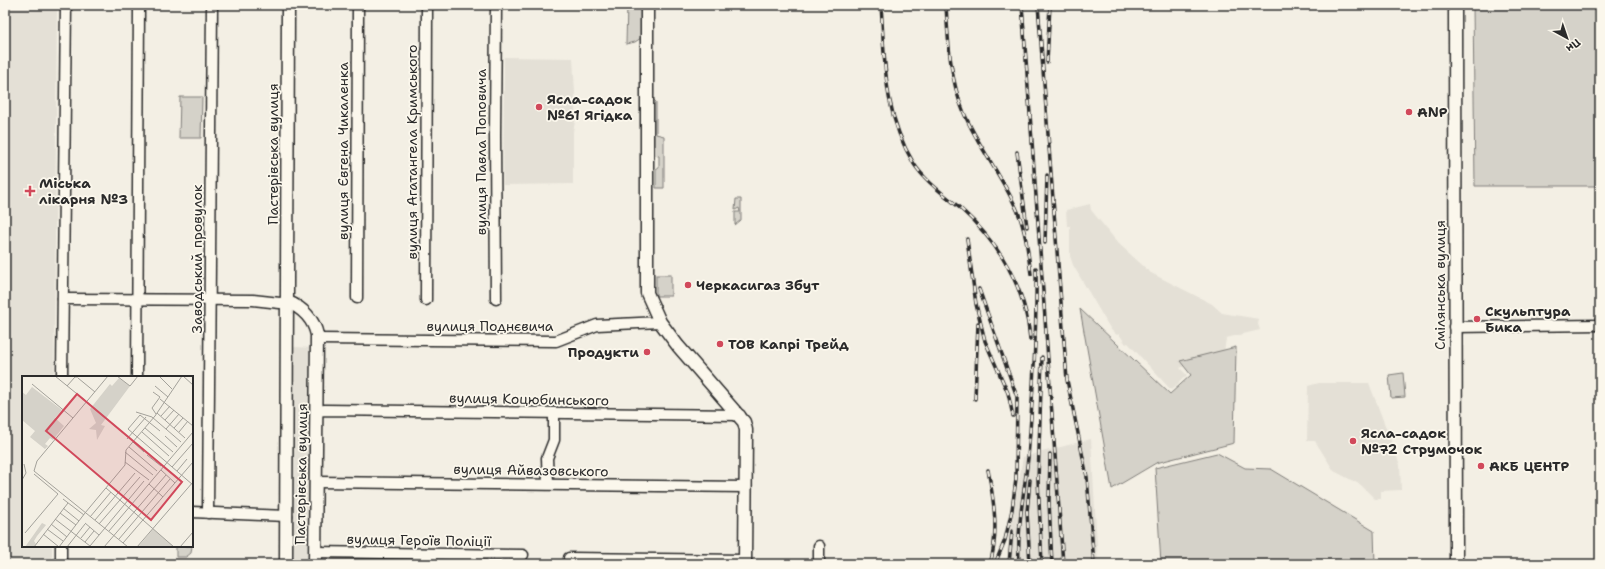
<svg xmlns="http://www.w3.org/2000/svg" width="1605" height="569" font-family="'Shantell Sans',sans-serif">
  <rect width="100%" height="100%" fill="#f3efe4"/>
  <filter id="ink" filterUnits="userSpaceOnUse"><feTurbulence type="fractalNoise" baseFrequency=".025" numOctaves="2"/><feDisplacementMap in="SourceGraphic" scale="8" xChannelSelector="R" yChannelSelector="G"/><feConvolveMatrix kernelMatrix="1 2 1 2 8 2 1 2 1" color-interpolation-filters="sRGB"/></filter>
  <g filter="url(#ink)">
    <g fill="#e4e0d6">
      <path d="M5,5H57L54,377H23V546H52V564H5Z"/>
      <path d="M504,57L573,58L575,93V122L573,131V184L503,185Z"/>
      <path d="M1090,204L1091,210L1118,243L1151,273L1212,304L1222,313L1259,319L1258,324L1260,330L1226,338L1224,352L1180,368L1187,375L1171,390L1128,343L1126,344L1119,334L1117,335L1111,330L1073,265L1070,256V226H1067L1066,210Z"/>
      <path d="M294,347L314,348L311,564H290Z"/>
      <path d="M1319,383H1369L1400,465L1401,490L1381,491V499H1375L1361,485L1334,471L1315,441H1307L1308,386Z"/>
      <path d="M1091,439L1098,564H1007V551L1023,457Z"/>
    </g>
    <g fill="#d5d2c9" stroke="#807e7a">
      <path d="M627,5H641V38L635,42L626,44Z"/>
      <path d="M1473,5H1600V186H1475Z"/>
      <path d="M180,97H202L201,138H179Z"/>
      <path d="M653,99L656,102V134L664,136V188H656V168H659V156L653,155V137L650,130L651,100Z"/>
      <path d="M736,199H741V220L735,225V212H740L739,208L735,210Z"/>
      <rect x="656" y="275" width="15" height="21"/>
      <path d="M1080,309L1170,394L1191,375L1180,361L1236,347L1234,443L1156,463L1112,489Z"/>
      <path d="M1403,373L1405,397L1391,398L1389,375Z"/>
      <path d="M1217,453L1245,468L1271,469L1374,531L1375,564H1161L1155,468Z"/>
      <path d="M176,546H192L191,553L186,557H176Z"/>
    </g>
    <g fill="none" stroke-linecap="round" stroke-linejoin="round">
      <defs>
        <g id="minor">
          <path d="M357,298L358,5"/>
          <path d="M63,299L253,300L280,303L288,302"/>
          <path d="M496,299L495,135L496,5"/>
          <path d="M426,300L427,5"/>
          <path d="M1454,327L1600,325"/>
          <path d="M317,339L556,341L597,325L660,322"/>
          <path d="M62,377L66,5"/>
          <path d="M137,377L139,5"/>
          <path d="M317,411L325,410L740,415"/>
          <path d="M316,482L746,487"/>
          <path d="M548,484L547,458L554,440V413"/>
          <path d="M192,512L287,516"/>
          <path d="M208,513L212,5"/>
          <path d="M315,552L523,555"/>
          <path d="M569,558L745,560"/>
          <path d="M61,564V546"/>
          <path d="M819,564V546"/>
        </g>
        <g id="major">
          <path d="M647,5V293L660,322L678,346L744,422L746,430L745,564"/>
          <path d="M1455,5L1456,564"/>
          <path d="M288,302C303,308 314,320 317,335L315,564"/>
          <path d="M286,564L288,5"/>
        </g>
      </defs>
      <use href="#minor" stroke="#2b2b2b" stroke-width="13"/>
      <use href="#major" stroke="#2b2b2b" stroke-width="15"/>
      <use href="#minor" stroke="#fbf7ec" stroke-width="10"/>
      <use href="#major" stroke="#fbf7ec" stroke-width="12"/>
      <defs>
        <g id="rail">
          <path d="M881,5C885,62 883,113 914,164C925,181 945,195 960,208C998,242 1026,287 1030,339"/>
          <path d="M946,5C948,40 950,81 964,113C979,148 1003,177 1018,212C1026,232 1028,253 1031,274"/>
          <path d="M1022,5L1063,564"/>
          <path d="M1038,5L1067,380L1087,477L1094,564"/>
          <path d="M1047,62L1050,5"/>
          <path d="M1017,152L1027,227"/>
          <path d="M967,239L976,304L985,341L1008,393L1013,416"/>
          <path d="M1045,243L1047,175"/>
          <path d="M979,289L1017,397L1016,479L1012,510L1005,540L995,564"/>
          <path d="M975,399L978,323"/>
          <path d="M1050,454L1049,501L1052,564"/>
          <path d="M988,470C994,500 999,534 990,564"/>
          <path d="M1009,564L1012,531"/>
          <path d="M1019,564C1017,527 1024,494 1028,458C1033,395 1037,331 1036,268"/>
          <path d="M1030,564L1027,512L1030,480"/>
          <path d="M1042,564L1038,480L1042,357"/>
        </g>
      </defs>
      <use href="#rail" stroke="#2b2b2b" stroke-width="3.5"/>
      <use href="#rail" stroke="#fbf7ec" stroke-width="2" stroke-dasharray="6" stroke-linecap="butt"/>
    </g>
  </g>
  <g fill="#d1495b" stroke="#fbf7ec" stroke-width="1.5">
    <circle cx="539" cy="107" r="4"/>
    <circle cx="1409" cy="112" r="4"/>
    <path d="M28 185h4v4h4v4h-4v4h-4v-4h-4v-4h4z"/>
    <circle cx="688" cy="285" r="4"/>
    <circle cx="1477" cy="319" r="4"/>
    <circle cx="720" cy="344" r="4"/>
    <circle cx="647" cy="352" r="4"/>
    <circle cx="1353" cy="441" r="4"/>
    <circle cx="1481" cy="466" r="4"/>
  </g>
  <g text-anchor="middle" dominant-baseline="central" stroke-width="3.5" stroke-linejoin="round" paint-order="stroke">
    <g font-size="14" font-weight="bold" fill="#2b2b2b" stroke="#fbf7ec" text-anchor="start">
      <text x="547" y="99">Ясла-садок<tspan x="547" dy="16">№61 Ягідка</tspan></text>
      <text x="1417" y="112">ANP</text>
      <text x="39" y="183">Міська<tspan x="39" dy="16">лікарня №3</tspan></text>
      <text x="696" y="285">Черкасигаз Збут</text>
      <text x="1485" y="311">Cкульптура<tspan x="1485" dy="16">Бика</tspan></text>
      <text x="728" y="344">ТОВ Капрі Трейд</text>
      <text x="639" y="352" text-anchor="end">Продукти</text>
      <text x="1361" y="433">Ясла-садок<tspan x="1361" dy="16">№72 Струмочок</tspan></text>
      <text x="1489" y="466">АКБ ЦЕНТР</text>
    </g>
    <g font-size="14" fill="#2b2b2b" stroke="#fbf7ec">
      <text transform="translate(343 151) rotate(-90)">вулиця Євгена Чикаленка</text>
      <text transform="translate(412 152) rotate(-90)">вулиця Агатангела Кримського</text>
      <text transform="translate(481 152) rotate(-90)">вулиця Павла Поповича</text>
      <text transform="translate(273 154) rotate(-90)">Пастерівська вулиця</text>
      <text transform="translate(197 259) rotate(-90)">Заводський провулок</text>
      <text transform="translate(1440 285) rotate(-90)">Смілянська вулиця</text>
      <text x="490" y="326">вулиця Поднєвича</text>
      <text transform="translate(529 399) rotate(1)">вулиця Коцюбинського</text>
      <text transform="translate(531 470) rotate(1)">вулиця Айвазовського</text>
      <text transform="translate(301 474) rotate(-89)">Пастерівська вулиця</text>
      <text transform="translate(419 540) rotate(1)">вулиця Героїв Поліції</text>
    </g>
  </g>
  <g transform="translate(22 376)">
    <rect width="171" height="171" fill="#f3efe4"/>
    <path d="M97,2L108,10L79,49L83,50L75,64L74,54L67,53L74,47L68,33L88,8L90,10ZM10,11L40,34L33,42L42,50L31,64L28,62L23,68L26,70L23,73L8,61L13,55L0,44V16L4,19ZM20,147L24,149L15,160L12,165L14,168L12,171H3ZM131,153L152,171H116Z" fill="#d5d2c9"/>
    <path fill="none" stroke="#a3a19a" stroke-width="1" d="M33,0L65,26M86,0L15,85L12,95L106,171M95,0L108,10L116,0M137,0L150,13M161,0L171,9M56,2L73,16M10,8L51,42M45,10L53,1H56M133,10L146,21M131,16L138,21L130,32L134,38M138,23L171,50M114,36L130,41L159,66M135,37L163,62M139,40L148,30M143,44L152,34M123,52L151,76M152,52L161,42M144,53L157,38M138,55L118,39L106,53L171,109M120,56L147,80M157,56L166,45M143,60L155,71M105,63L124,41M111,66L122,76M107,71L135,95M103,76L131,99M125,79L139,90M103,86L127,104M150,91L171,67M139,94L153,107M155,95L165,83M12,98L36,118M0,104L4,97L2,88M127,108L141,121M84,112L152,171M41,123L62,139M41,132L57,145M38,137L54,149M63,137L103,89L104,74L133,40L160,0M68,141L89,116M33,143L68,170M73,144L113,97M63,147L77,159M29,148L45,161M77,148L118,101M25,153L41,165M87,155L171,56M3,157L36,118M21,158L37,171M59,162L68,151M97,163L148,103M63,166L72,155M101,167L171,86M68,170L122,105M12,171L46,127M37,171L63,137M45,171L63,148M82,171L144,99M115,171L171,106M158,171L171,156"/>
    <path fill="#d1495b" fill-opacity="0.15" stroke="#d1495b" stroke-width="2" d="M55,18L160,106L129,144L24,55Z"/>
    <rect width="171" height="171" fill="none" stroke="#2b2b2b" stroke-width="2"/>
  </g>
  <rect width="1605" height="569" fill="none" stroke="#fbf7ec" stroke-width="20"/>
  <rect x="10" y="10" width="1585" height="549" fill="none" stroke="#2b2b2b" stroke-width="1.5" filter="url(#ink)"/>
  <g transform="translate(1567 38) rotate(140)" stroke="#fbf7ec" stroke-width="3" paint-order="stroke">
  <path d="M0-3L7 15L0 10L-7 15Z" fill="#2b2b2b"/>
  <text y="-6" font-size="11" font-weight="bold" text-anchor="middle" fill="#2b2b2b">Пн</text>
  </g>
</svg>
